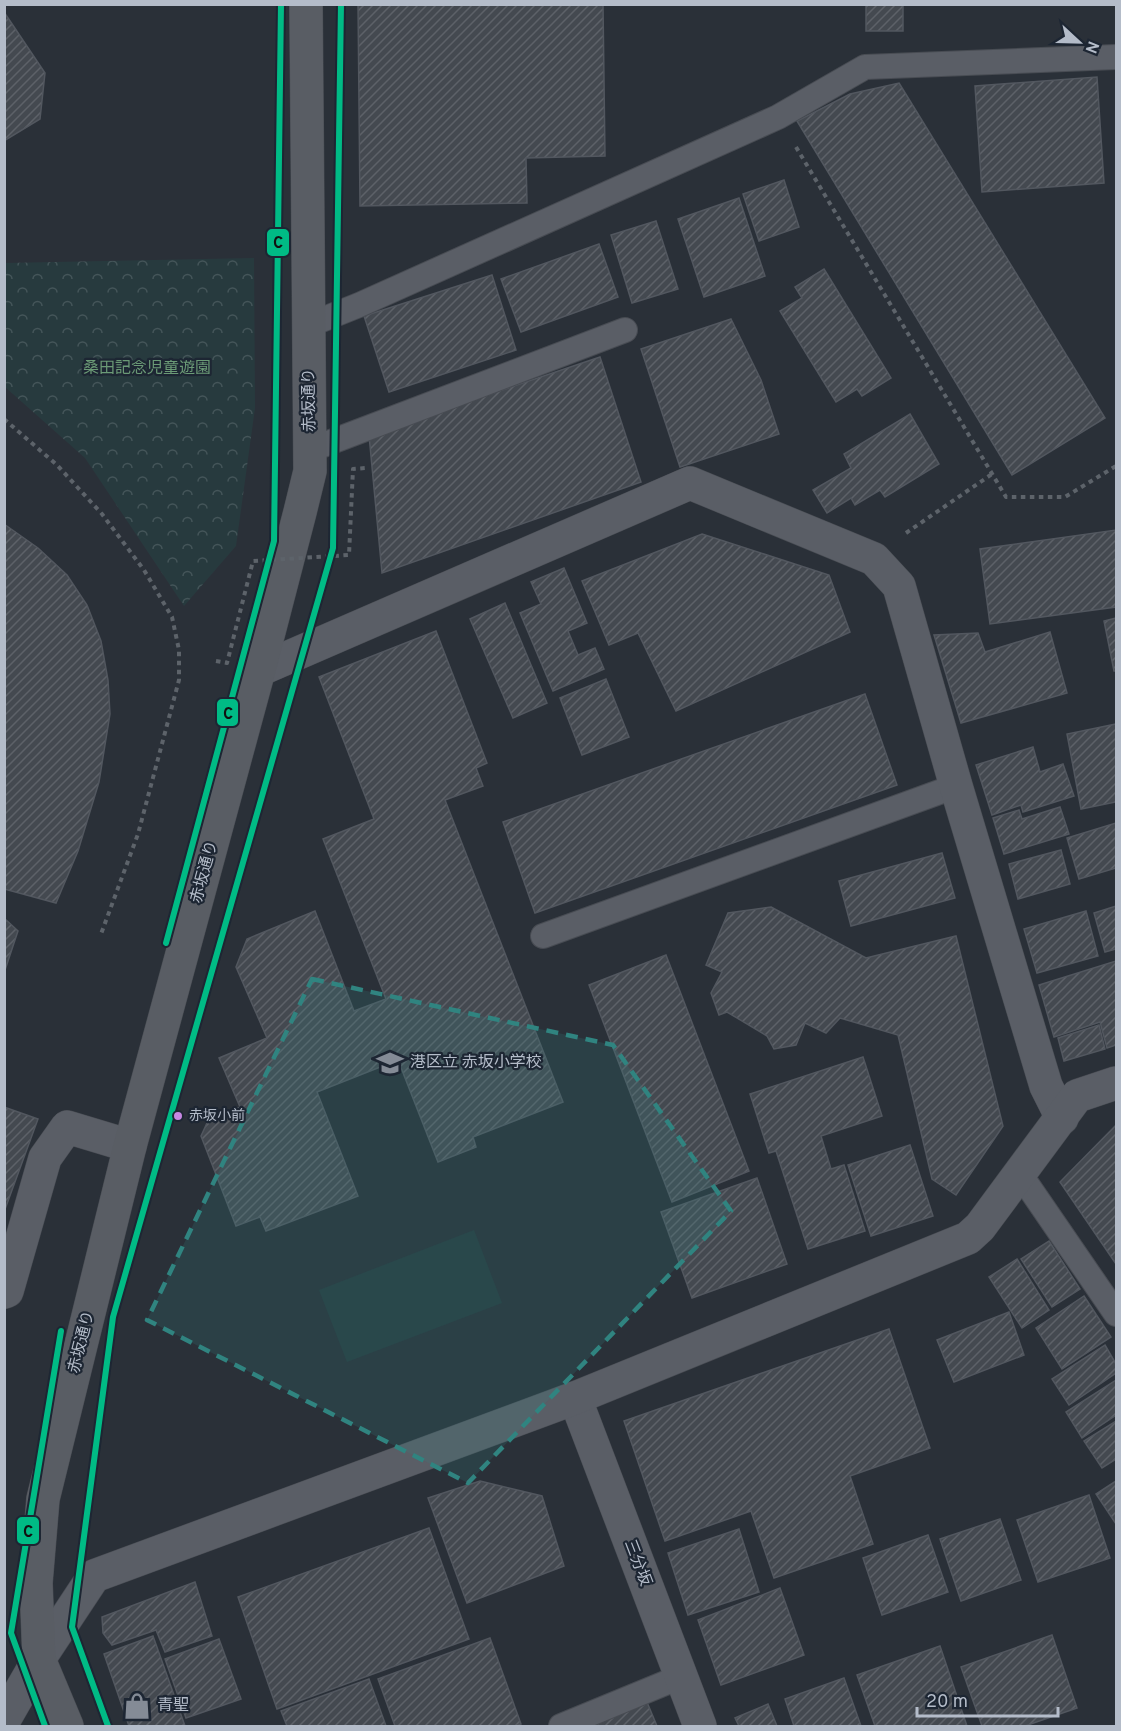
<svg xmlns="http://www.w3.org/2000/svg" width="1121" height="1731" font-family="Overpass,'Noto Sans JP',sans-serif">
  <defs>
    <pattern id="forest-crowns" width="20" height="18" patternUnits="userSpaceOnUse" patternTransform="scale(1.5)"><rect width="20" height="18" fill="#273a3e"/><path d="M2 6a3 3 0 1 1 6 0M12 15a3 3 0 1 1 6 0" fill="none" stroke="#445559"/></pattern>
    <pattern id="building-hatch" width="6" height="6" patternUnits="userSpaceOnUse" patternTransform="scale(1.5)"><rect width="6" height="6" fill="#444950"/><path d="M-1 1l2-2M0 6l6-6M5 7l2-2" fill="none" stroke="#5d6168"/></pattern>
  </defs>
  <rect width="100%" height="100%" fill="#2a3038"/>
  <path fill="#273a3e" d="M474,1230L502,1303L347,1362L319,1290Z"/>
  <path fill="url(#forest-crowns)" d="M254,258L255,408L236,546L184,606L85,458L5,387V263Z"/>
  <g fill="url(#building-hatch)" stroke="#52575f" stroke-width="1.5">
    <path d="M358,4H603L605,156L526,158L527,203L360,206Z"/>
    <rect x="866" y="4" width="37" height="27"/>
    <path d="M4,12L45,73L40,119L4,141Z"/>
    <path d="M1097,77L1104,183L982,192L975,86Z"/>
    <path d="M899,83L1105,418L1012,475L797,121L850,94Z"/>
    <path d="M784,180L799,227L759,241L743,194Z"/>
    <path d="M739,198L765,276L704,297L678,219Z"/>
    <path d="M656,221L678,289L632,303L611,235Z"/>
    <path d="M599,244L618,297L521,332L501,279Z"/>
    <path d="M824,269L891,378L862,396L857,389L836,402L780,311L802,298L795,287Z"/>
    <path d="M492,275L516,350L389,392L364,316Z"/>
    <path d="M731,319L761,380L779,434L680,467L641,349Z"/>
    <path d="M600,357L641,482L382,573L369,435Z"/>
    <path d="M910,414L939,464L885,497L880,490L855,505L851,498L827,513L813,490L851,468L844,454Z"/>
    <path d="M4,524L38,548L67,575L87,605L101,641L108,680L110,714L99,782L78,851L56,903L4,889Z"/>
    <path d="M1116,530V607L990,624L980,549Z"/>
    <path d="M702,534L829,575L850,632L676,711L638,633L609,645L582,581Z"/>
    <path d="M564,568L587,623L568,631L578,655L595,648L604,669L553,691L520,613L541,604L531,582Z"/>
    <path d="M505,603L547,703L513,718L470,619Z"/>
    <path d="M1116,618V671H1114L1104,621Z"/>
    <path d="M436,631L487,763L476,768L483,786L445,800L563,1102L473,1137L476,1147L438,1162L398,1060L317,1092L358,1196L266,1231L260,1217L236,1226L201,1136L207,1123L240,1107L219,1058L267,1038L236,967L247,939L315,911L354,1011L386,999L323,839L374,819L319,677Z"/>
    <path d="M1050,632L1067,693L961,723L934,635L978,633L985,652Z"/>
    <path d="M606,679L629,737L582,755L560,698Z"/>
    <path d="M865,694L897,785L535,913L503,822Z"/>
    <path d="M1116,724V802L1081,809L1067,734Z"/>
    <path d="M1033,747L1040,772L1063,764L1074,796L1023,812L1021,805L992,815L976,765Z"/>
    <path d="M1060,807L1069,834L1004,854L993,818L1019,810L1022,819Z"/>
    <path d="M1116,823V868L1079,879L1067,838Z"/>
    <path d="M1061,850L1070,884L1018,899L1009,864Z"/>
    <path d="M942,853L955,898L851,926L839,881Z"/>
    <path d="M1116,906V949L1105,952L1094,913Z"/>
    <path d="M771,907L866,958L956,936L1003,1126L956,1195L932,1179L898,1035L840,1018L826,1033L805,1023L796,1045L774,1049L767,1036L727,1012L719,1015L711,993L722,972L706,965L728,913Z"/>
    <path d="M1086,911L1098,956L1037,973L1024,929Z"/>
    <path d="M4,918L18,931L4,973Z"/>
    <path d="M666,955L749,1171L672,1202L589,985Z"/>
    <path d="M1116,961V1045L1107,1048L1100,1022L1054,1037L1039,985Z"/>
    <path d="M1099,1025L1105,1049L1064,1061L1058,1038Z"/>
    <path d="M863,1057L882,1116L821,1136L831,1169L844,1165L865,1231L808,1249L776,1151L769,1153L750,1094Z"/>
    <path d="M4,1107L38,1119L4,1212Z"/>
    <path d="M1116,1125V1264L1060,1182Z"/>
    <path d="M910,1145L933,1216L871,1236L848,1165Z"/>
    <path d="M757,1178L787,1264L692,1298L661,1212Z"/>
    <path d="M1049,1241L1080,1289L1052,1307L1021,1259Z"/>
    <path d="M1017,1259L1049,1310L1022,1328L989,1277Z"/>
    <path d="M1084,1296L1111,1337L1062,1369L1036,1328Z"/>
    <path d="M1009,1312L1024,1355L954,1382L937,1340Z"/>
    <path d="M889,1329L930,1448L850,1476L873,1544L774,1578L751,1511L665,1541L624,1421Z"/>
    <path d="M1105,1345L1116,1364V1373L1069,1405L1052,1379Z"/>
    <path d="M1116,1380V1415L1082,1438L1066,1412Z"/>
    <path d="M1116,1421V1459L1102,1468L1084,1441Z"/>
    <path d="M480,1481L542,1496L564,1566L467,1603L428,1498Z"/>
    <path d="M1116,1481V1524L1096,1494Z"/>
    <path d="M1089,1495L1110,1558L1038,1582L1017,1520Z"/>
    <path d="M1000,1519L1021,1580L961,1601L940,1539Z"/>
    <path d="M429,1528L469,1639L277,1709L238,1597Z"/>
    <path d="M739,1529L759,1592L688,1615L668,1553Z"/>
    <path d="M928,1535L948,1592L882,1615L863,1558Z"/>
    <path d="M195,1582L212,1636L165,1652L156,1630L112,1645L103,1633L102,1617Z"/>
    <path d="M780,1588L804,1655L721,1685L698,1620Z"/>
    <path d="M1052,1635L1077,1708L1025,1726H982L961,1667Z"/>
    <path d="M153,1636L185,1726H129L104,1654Z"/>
    <path d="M490,1638L521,1724L515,1726H395L378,1679Z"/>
    <path d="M219,1639L241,1699L186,1718L165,1659Z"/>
    <path d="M940,1646L967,1726H875L857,1675Z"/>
    <path d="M844,1678L861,1726H794L785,1699Z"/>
    <path d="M369,1679L386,1726H287L281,1711Z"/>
    <path d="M644,1695L657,1726H588Z"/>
    <path d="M768,1704L777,1726H739L735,1718Z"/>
  </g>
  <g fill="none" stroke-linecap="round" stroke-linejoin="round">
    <defs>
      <g id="service">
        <path d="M309,325L359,305L778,117L865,67L1116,57"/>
        <path d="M310,450L625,330"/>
        <path d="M543,936L956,786"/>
        <path d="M1020,1174L1116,1314"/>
        <path d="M561,1726L680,1677"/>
      </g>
      <g id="minor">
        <path d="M259,670L690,483L874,559L899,586L956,786L1046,1086L1062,1118"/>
        <path d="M4,1292L7,1291L45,1158L67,1127L130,1146"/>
      </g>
      <g id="tertiary">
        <path d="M575,1398L700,1726"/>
        <path d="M4,1720L39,1659L94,1576L575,1398L968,1238L980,1227L1077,1096L1116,1083"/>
      </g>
      <path id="secondary" d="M67,1726L39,1659L36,1583L43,1499L130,1146L259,670L300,512L310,471L306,4"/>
    </defs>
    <use href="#service" stroke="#484c53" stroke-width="26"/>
    <use href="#minor" stroke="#484c53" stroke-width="34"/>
    <use href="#tertiary" stroke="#484c53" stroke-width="34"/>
    <use href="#secondary" stroke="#484c53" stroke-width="34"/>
    <g stroke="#5d636a" stroke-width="4" stroke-dasharray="4.5 4.5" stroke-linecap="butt">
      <path d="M796,147L1006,497H1065L1116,466"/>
      <path d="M4,419L57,465L102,514L144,570L172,617L179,650V680L138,834L101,934"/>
      <path d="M906,533L992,474"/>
    </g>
    <use href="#service" stroke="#5a5e66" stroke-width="24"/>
    <use href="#minor" stroke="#5a5e66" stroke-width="33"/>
    <use href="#tertiary" stroke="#5a5e66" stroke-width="33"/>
    <use href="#secondary" stroke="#595d64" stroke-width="33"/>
    <path stroke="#5d636a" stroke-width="4" stroke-dasharray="4.5 4.5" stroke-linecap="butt" d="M216,661L227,663L253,561L349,555L353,469L366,468"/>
    <defs>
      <g id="metro-1">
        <path d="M166,943L274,541L281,4"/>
        <path d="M45,1726L11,1633L61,1331"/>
        <path d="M108,1726L72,1627L113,1317L333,548L341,4"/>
      </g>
    </defs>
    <use href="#metro-1" stroke="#1d2633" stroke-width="10"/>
    <use href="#metro-1" stroke="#00bb85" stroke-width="6"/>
  </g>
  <path fill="#308480" fill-opacity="0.2" stroke="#308480" stroke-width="4.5" stroke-dasharray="12 8" stroke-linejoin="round" d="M312,979L613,1045L731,1211L468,1483L147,1320Z"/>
  <defs>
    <symbol id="school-bare" viewBox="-9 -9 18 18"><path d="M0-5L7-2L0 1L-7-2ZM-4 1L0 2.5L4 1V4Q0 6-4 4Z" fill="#848b96" stroke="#1d2633" stroke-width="2.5" paint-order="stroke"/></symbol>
    <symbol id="shop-bare" viewBox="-9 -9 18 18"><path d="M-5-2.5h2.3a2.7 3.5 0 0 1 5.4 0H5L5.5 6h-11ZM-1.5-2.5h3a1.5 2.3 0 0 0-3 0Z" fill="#848b96" stroke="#1d2633" stroke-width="2.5" paint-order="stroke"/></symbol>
  </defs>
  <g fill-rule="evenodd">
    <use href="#school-bare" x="371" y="1044" width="38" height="38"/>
    <use href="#shop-bare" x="118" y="1687" width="38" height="38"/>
  </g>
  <circle fill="#c787e3" stroke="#1d2633" stroke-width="2" cx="178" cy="1116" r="5"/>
  <g text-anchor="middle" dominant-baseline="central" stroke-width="4.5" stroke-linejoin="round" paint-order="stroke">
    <g font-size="14" fill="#b4bcc9" stroke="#1d2633" text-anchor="start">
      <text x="189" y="1116">赤坂小前</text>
    </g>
    <g font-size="16" fill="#6b9a76" stroke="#1d2633">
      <text x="147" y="369">桑田記念児童遊園</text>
    </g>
    <g font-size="16" fill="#b4bcc9" stroke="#1d2633">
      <text transform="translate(310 400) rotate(-91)">赤坂通り</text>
      <text transform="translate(205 872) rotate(-75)">赤坂通り</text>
      <text transform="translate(82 1342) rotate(-76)">赤坂通り</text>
      <text transform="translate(637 1563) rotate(69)">三分坂</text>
    </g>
    <g font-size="16" fill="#b4bcc9" stroke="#1d2633" text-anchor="start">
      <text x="410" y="1063">港区立 赤坂小学校</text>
      <text x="157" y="1706">青聖</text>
    </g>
  </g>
  <g stroke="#1d2633" stroke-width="2">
    <rect x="266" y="228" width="24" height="29" rx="6" fill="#00bb85"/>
    <rect x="216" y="698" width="23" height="29" rx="6" fill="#00bb85"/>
    <rect x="16" y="1516" width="24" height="29" rx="6" fill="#00bb85"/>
  </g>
  <g font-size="16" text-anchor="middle" font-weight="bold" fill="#111">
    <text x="278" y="248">C</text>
    <text x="228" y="719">C</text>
    <text x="28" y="1537">C</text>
  </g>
  <rect width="1121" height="1731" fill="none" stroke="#b4bcc9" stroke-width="12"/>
  <g transform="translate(1079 42) rotate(112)" stroke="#1d2633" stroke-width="4.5" paint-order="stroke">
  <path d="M0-4.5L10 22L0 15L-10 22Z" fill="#b4bcc9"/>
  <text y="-9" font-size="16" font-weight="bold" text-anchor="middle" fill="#b4bcc9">N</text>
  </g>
  <path d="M917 1707v9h141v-9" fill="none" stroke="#b4bcc9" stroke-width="3"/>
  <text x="926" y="1707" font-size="18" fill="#b4bcc9" stroke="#1d2633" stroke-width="4.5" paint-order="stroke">20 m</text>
</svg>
